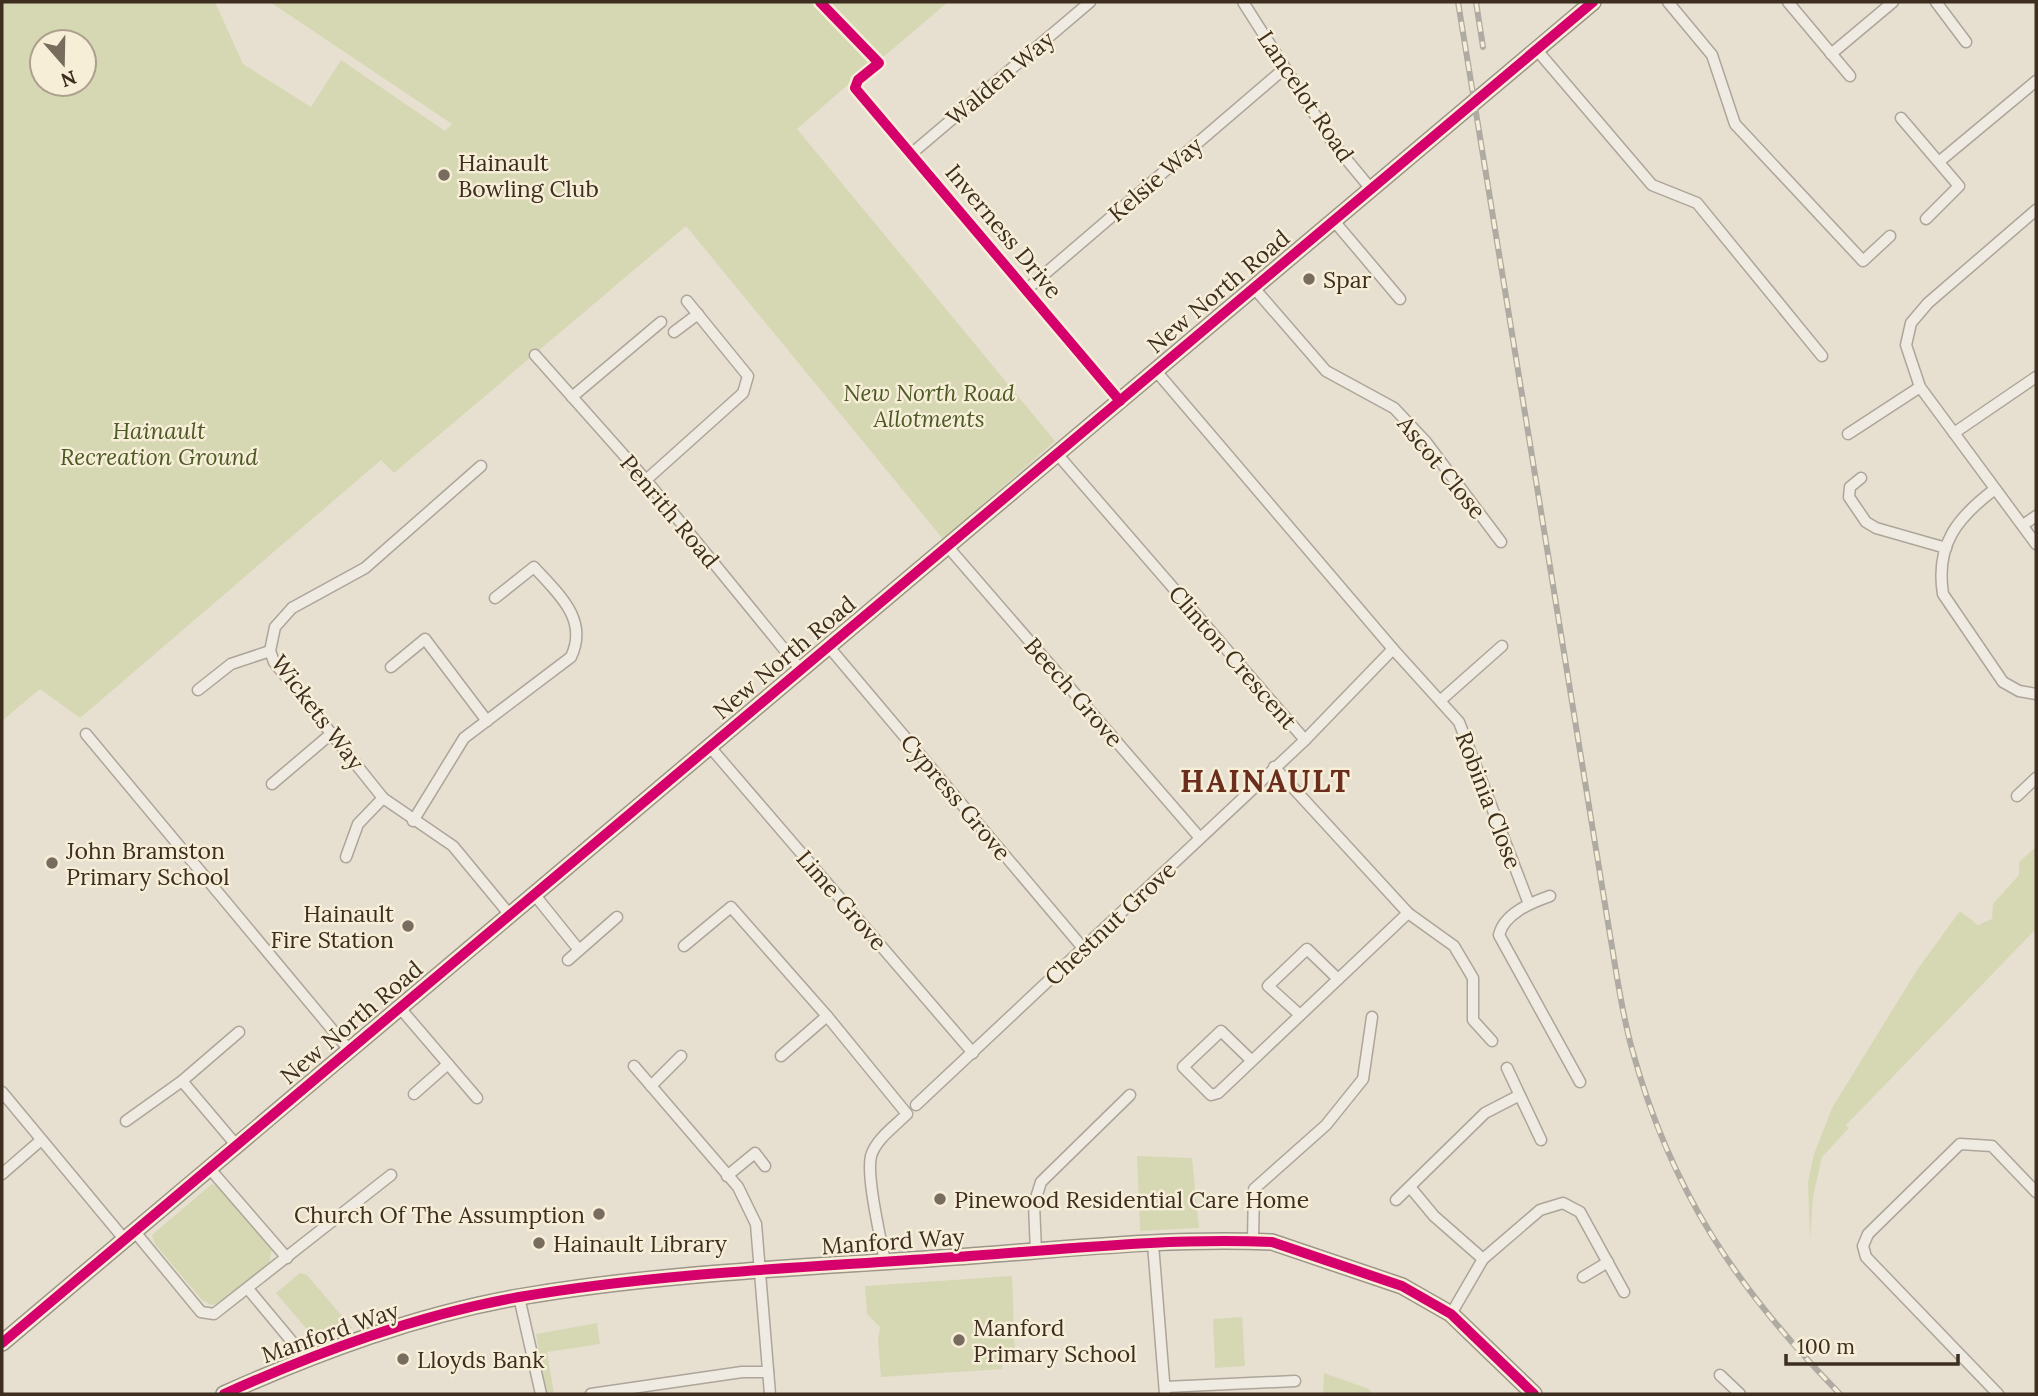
<svg xmlns="http://www.w3.org/2000/svg" width="2038" height="1396" font-family="Lora,serif">
  <rect width="100%" height="100%" fill="#e7e0d1"/>
  <g fill="#d6d7b3" fill-rule="evenodd">
    <path d="M2,2H215L243,64L311,107L341,60L445,131L452,124L270,2H816L874,62L797,129L1055,441L943,539L686,226L394,473L381,460L80,718L40,689L2,721ZM42,42H84V84H42Z"/>
    <path d="M826,2H948L881,59Z"/>
    <path d="M2036,847V929L1846,1125L1849,1128L1822,1157L1813,1197L1810,1240L1808,1182L1814,1154L1832,1108L1917,970L1960,911L1978,925L1992,919L1993,904L2019,875V862Z"/>
    <path d="M1137,1156L1192,1158L1199,1228L1140,1231Z"/>
    <path d="M212,1184L222,1188L272,1249L269,1263L221,1302L212,1305L202,1300L155,1244L152,1235Z"/>
    <path d="M300,1273L307,1275L352,1328L316,1340L276,1293Z"/>
    <path d="M1012,1276L1015,1357L1003,1360L1002,1369L881,1377L878,1341L880,1327L867,1314L865,1286Z"/>
    <path d="M1242,1317L1245,1366L1215,1368L1213,1319Z"/>
    <path d="M597,1323L600,1344L547,1352L554,1394L545,1391L536,1334Z"/>
    <path d="M1324,1373L1369,1389L1372,1394H1323Z"/>
  </g>
  <g fill="none" stroke-linecap="round" stroke-linejoin="round">
    <defs>
      <g id="street">
        <path d="M1243,2L1333,143L1371,189"/>
        <path d="M1668,2L1712,55L1735,124L1863,261L1890,236"/>
        <path d="M1788,2L1850,76"/>
        <path d="M1936,2L1966,42"/>
        <path d="M1536,49L1652,185L1697,203L1822,356"/>
        <path d="M1831,54L1893,2"/>
        <path d="M855,88L1120,401"/>
        <path d="M1901,118L1959,186L1926,219"/>
        <path d="M911,154L1090,2"/>
        <path d="M1940,161L2036,81"/>
        <path d="M2036,210L1928,303L1911,323L1906,345L1920,387L2036,544"/>
        <path d="M1334,221L1400,299"/>
        <path d="M1254,288L1326,371L1394,408L1426,442L1501,542"/>
        <path d="M1026,290L1285,68"/>
        <path d="M674,332L698,314"/>
        <path d="M535,355L646,480L801,670"/>
        <path d="M572,397L661,322"/>
        <path d="M1954,433L2036,377"/>
        <path d="M1848,434L1920,387"/>
        <path d="M1058,455L1305,740L1393,649L1156,371"/>
        <path d="M481,466L365,568L292,608L275,627L270,651L274,662L383,798L453,846L510,915"/>
        <path d="M1861,478L1850,487L1849,497L1866,522L1876,528L1946,548"/>
        <path d="M646,480L743,393L748,376L687,301"/>
        <path d="M1995,489C1958,517 1935,544 1943,594L2003,682L2019,691L2036,694"/>
        <path d="M2023,525L2036,516"/>
        <path d="M948,547L1200,838"/>
        <path d="M829,647L1083,948"/>
        <path d="M1393,649L1459,722L1529,904"/>
        <path d="M391,667L425,639L487,721"/>
        <path d="M198,690L231,664L270,651"/>
        <path d="M1441,700L1502,646"/>
        <path d="M86,734L350,1051"/>
        <path d="M710,747L973,1053"/>
        <path d="M272,784L332,733"/>
        <path d="M2017,796L2036,778"/>
        <path d="M413,821L464,738L571,657C589,619 558,594 534,567L495,598"/>
        <path d="M346,857L358,824L383,798"/>
        <path d="M534,894L579,950"/>
        <path d="M1550,896C1530,903 1504,914 1499,935L1580,1082"/>
        <path d="M1408,913L1454,946L1473,978V1020L1492,1041"/>
        <path d="M684,946L731,907L827,1016L907,1114C895,1126 876,1139 871,1156C866,1177 881,1239 885,1262"/>
        <path d="M568,960L617,917"/>
        <path d="M400,1008L477,1098"/>
        <path d="M1300,1015L1268,986L1307,949L1338,979"/>
        <path d="M781,1056L827,1016"/>
        <path d="M1252,1061L1221,1031L1183,1067L1211,1095L1218,1093C1281,1033 1344,973 1408,913L1274,767"/>
        <path d="M634,1066L738,1187L756,1224L770,1394"/>
        <path d="M1507,1068L1541,1140"/>
        <path d="M182,1081L237,1146"/>
        <path d="M651,1086L681,1056"/>
        <path d="M2,1092L125,1240"/>
        <path d="M414,1094L448,1064"/>
        <path d="M916,1105L1305,740"/>
        <path d="M126,1121L182,1081L239,1032"/>
        <path d="M210,1169L287,1258"/>
        <path d="M2,1174L40,1141"/>
        <path d="M727,1176L755,1153L765,1166"/>
        <path d="M1410,1187L1434,1216L1483,1259"/>
        <path d="M1396,1200L1485,1113L1518,1096"/>
        <path d="M135,1232L201,1312L214,1314L391,1175"/>
        <path d="M1253,1241L1254,1189L1326,1125L1363,1079L1372,1017"/>
        <path d="M1153,1244L1165,1394"/>
        <path d="M1036,1252L1034,1204L1041,1182L1130,1095"/>
        <path d="M1583,1277L1608,1262"/>
        <path d="M249,1290L294,1344L301,1361"/>
        <path d="M519,1297L541,1394"/>
        <path d="M1451,1314L1483,1259L1540,1210L1563,1203L1580,1212L1624,1292"/>
        <path d="M1720,1375L1740,1394"/>
        <path d="M1165,1387L1295,1381"/>
        <path d="M591,1394L742,1372H768"/>
        <path d="M1998,1394L1866,1257L1863,1246L1868,1234L1960,1144L1992,1146L2036,1192"/>
      </g>
      <g id="secondary">
        <path d="M2,1343L1593,2"/>
        <path d="M224,1394C318,1352 417,1315 519,1297C658,1273 799,1268 940,1258C1050,1251 1162,1237 1272,1242L1402,1286L1451,1314L1534,1394"/>
      </g>
    </defs>
    <use href="#street" stroke="#ada599" stroke-width="13"/>
    <use href="#secondary" stroke="#9c958a" stroke-width="18"/>
    <use href="#street" stroke="#efebe3" stroke-width="10"/>
    <use href="#secondary" stroke="#efebe3" stroke-width="14"/>
    <defs>
      <g id="rail">
        <path d="M1458,2L1609,929C1616,969 1621,1010 1632,1049C1671,1192 1737,1289 1840,1394"/>
        <path d="M1476,2L1483,47"/>
      </g>
    </defs>
    <use href="#rail" stroke="#afaaa2" stroke-width="6"/>
    <use href="#rail" stroke="#f7eed8" stroke-width="3.5" stroke-dasharray="10" stroke-linecap="butt"/>
    <defs>
      <g id="cycleway">
        <path d="M820,2L879,63L858,80L855,88L1120,401"/>
        <path d="M2,1343L1593,2"/>
        <path d="M224,1394C318,1352 417,1315 519,1297C658,1273 799,1268 940,1258C1050,1251 1162,1237 1272,1242L1402,1286L1451,1314L1534,1394"/>
      </g>
    </defs>
    <use href="#cycleway" stroke="#f7eed8" stroke-width="15"/>
    <use href="#cycleway" stroke="#d6006c" stroke-width="10"/>
  </g>
  <g fill="#786c5e" stroke="#f7eed8" stroke-width="2.5">
    <circle cx="444" cy="175" r="7"/>
    <circle cx="1309" cy="279" r="7"/>
    <circle cx="52" cy="863" r="7"/>
    <circle cx="408" cy="926" r="7"/>
    <circle cx="940" cy="1199" r="7"/>
    <circle cx="599" cy="1214" r="7"/>
    <circle cx="539" cy="1243" r="7"/>
    <circle cx="959" cy="1340" r="7"/>
    <circle cx="403" cy="1359" r="7"/>
  </g>
  <g text-anchor="middle" dominant-baseline="central" stroke-width="5" stroke-linejoin="round" paint-order="stroke">
    <g font-size="23" fill="#3d2e20" stroke="#f7eed8">
      <text transform="translate(1000 78) rotate(-40)">Walden Way</text>
      <text transform="translate(1306 96) rotate(56)">Lancelot Road</text>
      <text transform="translate(1155 179) rotate(-41)">Kelsie Way</text>
      <text transform="translate(1004 231) rotate(50)">Inverness Drive</text>
      <text transform="translate(1218 291) rotate(-40)">New North Road</text>
      <text transform="translate(1442 467) rotate(51)">Ascot Close</text>
      <text transform="translate(670 511) rotate(50)">Penrith Road</text>
      <text transform="translate(784 657) rotate(-40)">New North Road</text>
      <text transform="translate(1233 657) rotate(49)">Clinton Crescent</text>
      <text transform="translate(1074 692) rotate(49)">Beech Grove</text>
      <text transform="translate(318 712) rotate(53)">Wickets Way</text>
      <text transform="translate(956 797) rotate(50)">Cypress Grove</text>
      <text transform="translate(1489 800) rotate(69)">Robinia Close</text>
      <text transform="translate(842 900) rotate(49)">Lime Grove</text>
      <text transform="translate(1110 923) rotate(-43)">Chestnut Grove</text>
      <text transform="translate(351 1022) rotate(-40)">New North Road</text>
      <text transform="translate(893 1241) rotate(-4)">Manford Way</text>
      <text transform="translate(330 1332) rotate(-19)">Manford Way</text>
    </g>
    <g font-size="23" fill="#3d2e20" stroke="#f7eed8" text-anchor="start">
      <text x="458" y="162">Hainault<tspan x="458" dy="26">Bowling Club</tspan></text>
      <text x="1323" y="279">Spar</text>
      <text x="66" y="850">John Bramston<tspan x="66" dy="26">Primary School</tspan></text>
      <text x="394" y="913" text-anchor="end">Hainault<tspan x="394" dy="26">Fire Station</tspan></text>
      <text x="954" y="1199">Pinewood Residential Care Home</text>
      <text x="585" y="1214" text-anchor="end">Church Of The Assumption</text>
      <text x="553" y="1243">Hainault Library</text>
      <text x="973" y="1327">Manford<tspan x="973" dy="26">Primary School</tspan></text>
      <text x="417" y="1359">Lloyds Bank</text>
    </g>
    <g font-size="23" font-style="italic" fill="#4d5a26" stroke="#f7eed8">
      <text x="929" y="392">New North Road<tspan x="929" dy="26">Allotments</tspan></text>
      <text x="159" y="430">Hainault<tspan x="159" dy="26">Recreation Ground</tspan></text>
    </g>
    <g font-size="30" font-weight="bold" letter-spacing="2" fill="#6b2e1e" stroke="#f7eed8">
      <text x="1266" y="781">HAINAULT</text>
    </g>
  </g>
  <rect width="2038" height="1396" fill="none" stroke="#3d2e20" stroke-width="7"/>
  <g transform="translate(63 63) rotate(160)"><circle r="33" fill="#f7eed8" stroke="#ada18e" stroke-width="2"/>
  <path d="M0-5L12 26L0 18L-12 26Z" fill="#786c5e"/>
  <text y="-10" font-size="19" font-weight="bold" text-anchor="middle" fill="#3d2e20">N</text>
  </g>
  <path d="M1786 1354v10h172v-10" fill="none" stroke="#3d2e20" stroke-width="3.5"/>
  <text x="1797" y="1354" font-size="21" fill="#3d2e20" stroke="#f7eed8" stroke-width="5" paint-order="stroke">100 m</text>
</svg>
